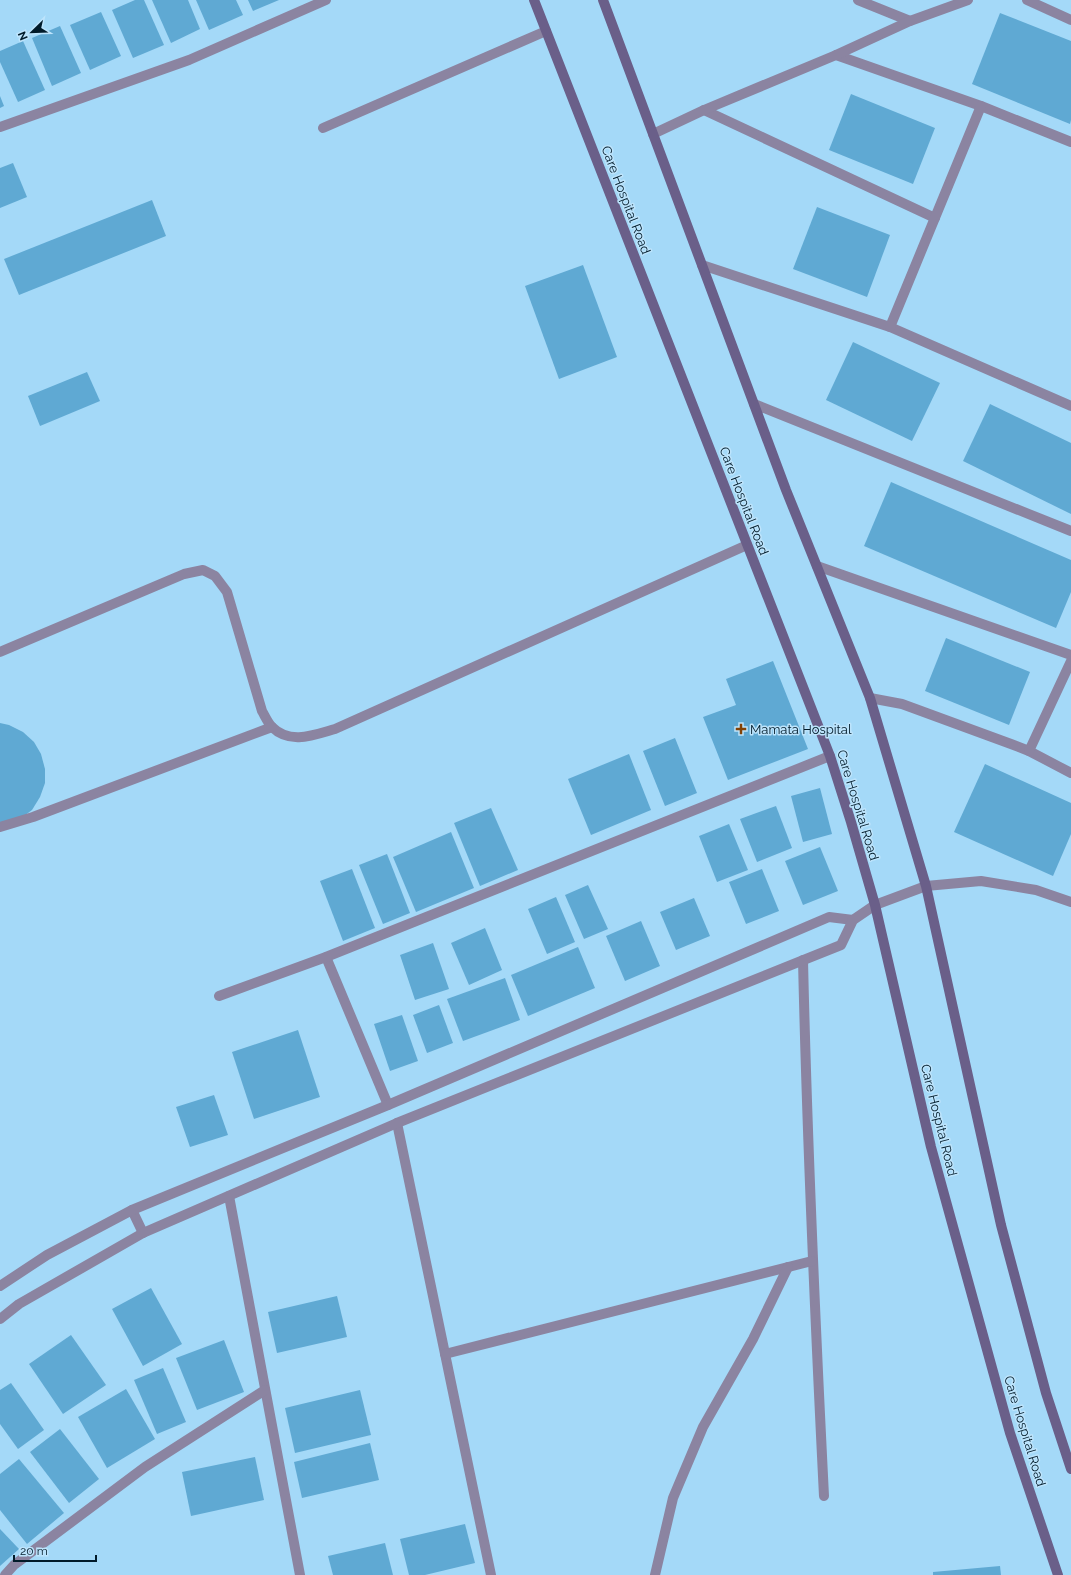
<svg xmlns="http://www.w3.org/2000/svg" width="1071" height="1575" font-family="Raleway,sans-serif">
  <rect width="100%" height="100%" fill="#a4d9f8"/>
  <g fill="#5fa9d3">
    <path d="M135,0H144L164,45L133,58L112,10Z"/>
    <path d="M152,0H188L200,29L171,43Z"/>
    <path d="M196,0H236L243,15L209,30Z"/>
    <path d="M248,0H279L253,11Z"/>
    <path d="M101,12L121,56L90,70L70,25Z"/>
    <path d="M1000,13L1071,41V120L1070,124L972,84Z"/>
    <path d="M60,26L81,73L52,86L32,38Z"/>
    <path d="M23,41L45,90L18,102L0,62V51Z"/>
    <path d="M851,94L935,128L913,184L829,150Z"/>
    <path d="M0,96L4,106L0,108Z"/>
    <path d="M13,163L27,197L0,208V168Z"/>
    <path d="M152,200L166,236L19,295L4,259Z"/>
    <path d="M817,207L890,235L867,297L793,269Z"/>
    <path d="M583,265L617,357L559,379L525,286Z"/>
    <path d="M853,342L940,383L912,441L826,400Z"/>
    <path d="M87,372L100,401L40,426L28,396Z"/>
    <path d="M990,404L1071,443V514L963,461Z"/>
    <path d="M891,482L1071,560V592L1056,628L864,546Z"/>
    <path d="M946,638L1030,672L1009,725L925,691Z"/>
    <path d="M773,661L808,749L728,780L703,717L736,705L726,679Z"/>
    <path d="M0,723L9,725L23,732L34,742L41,754L45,769V783L40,797L32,810L20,819L0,826Z"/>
    <path d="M675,738L697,793L665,806L643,751Z"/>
    <path d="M629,754L651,810L591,835L568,779Z"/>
    <path d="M985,764L1071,803V834L1053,876L954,832Z"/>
    <path d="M820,788L832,834L803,842L791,796Z"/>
    <path d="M776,806L792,848L757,862L740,819Z"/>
    <path d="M491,808L518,870L480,886L454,823Z"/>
    <path d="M729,824L748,870L717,882L699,836Z"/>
    <path d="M451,832L474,888L416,912L393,857Z"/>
    <path d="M820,847L838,891L803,905L785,861Z"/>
    <path d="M387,854L410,913L383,924L359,865Z"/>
    <path d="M352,869L375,928L343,941L320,881Z"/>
    <path d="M762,869L779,911L746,924L729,882Z"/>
    <path d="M588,885L608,929L584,939L565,895Z"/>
    <path d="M556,897L575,942L547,954L528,909Z"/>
    <path d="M694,898L710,936L676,950L660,912Z"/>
    <path d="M641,921L660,966L625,981L606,936Z"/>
    <path d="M485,928L502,970L469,985L451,943Z"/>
    <path d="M433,943L449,989L415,1000L400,955Z"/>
    <path d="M578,947L595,988L528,1016L511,975Z"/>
    <path d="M505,978L520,1020L463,1041L447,999Z"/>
    <path d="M439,1005L453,1043L427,1053L413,1015Z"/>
    <path d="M402,1015L418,1061L390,1071L374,1024Z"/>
    <path d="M298,1030L320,1097L254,1119L232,1052Z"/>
    <path d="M214,1095L228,1135L190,1147L176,1107Z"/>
    <path d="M151,1288L182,1344L143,1366L112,1309Z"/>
    <path d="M337,1296L347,1337L277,1353L268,1312Z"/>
    <path d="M71,1335L106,1385L63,1414L29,1364Z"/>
    <path d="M224,1340L244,1392L197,1410L176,1358Z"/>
    <path d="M163,1368L186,1422L157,1434L134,1380Z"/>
    <path d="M11,1383L44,1430L18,1449L0,1424V1390Z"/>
    <path d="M126,1389L155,1439L107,1468L78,1417Z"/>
    <path d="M360,1390L371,1435L295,1453L285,1408Z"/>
    <path d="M60,1429L99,1479L69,1503L30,1452Z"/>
    <path d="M370,1443L379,1480L302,1498L294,1462Z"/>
    <path d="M255,1457L264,1500L191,1516L182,1472Z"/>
    <path d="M19,1459L64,1513L27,1544L0,1510V1474Z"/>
    <path d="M465,1524L475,1563L425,1575H409L400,1539Z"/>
    <path d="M0,1529L19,1549L0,1566Z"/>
    <path d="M385,1543L393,1575H333L328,1556Z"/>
    <path d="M1000,1566L1001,1575H933V1572Z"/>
  </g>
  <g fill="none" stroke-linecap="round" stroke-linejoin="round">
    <g stroke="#8b84a1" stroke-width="10">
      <path d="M0,652L184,574L203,570L215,576L227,592L262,711C265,716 268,723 272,727C290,745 314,735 335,729L747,545"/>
      <path d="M0,827L33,817L272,727"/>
    </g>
    <g stroke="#8b84a1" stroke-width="10">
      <path d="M858,0L910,21"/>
      <path d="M1027,0L1071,20"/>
      <path d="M836,55L981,106L1071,142"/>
      <path d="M704,110L935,218"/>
      <path d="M0,127L189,60L326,0"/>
      <path d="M323,128L546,31"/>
      <path d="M653,134L704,110L836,55L910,21L968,0"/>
      <path d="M702,265L890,327L1071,406"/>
      <path d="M890,327L981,106"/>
      <path d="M754,404L1071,531"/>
      <path d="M817,566L1071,655"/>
      <path d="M870,698L902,704L1011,744L1029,751L1071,773"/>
      <path d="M1029,751L1071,661"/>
      <path d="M326,957L388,1105"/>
      <path d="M803,960C807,1139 815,1317 824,1496"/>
      <path d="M219,996L326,957L830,756"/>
      <path d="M397,1123L491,1575"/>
      <path d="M229,1196L300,1575"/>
      <path d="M132,1210L143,1233"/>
      <path d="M0,1286L47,1255L132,1210L388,1105L829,917L853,920"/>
      <path d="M0,1319L19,1304L143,1233L397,1123L841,945L853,920L875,905L926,886L981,881L1036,890L1071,902"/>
      <path d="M445,1354L812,1261"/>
      <path d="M5,1575L14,1565L145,1467L265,1390"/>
      <path d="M655,1575L673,1498L703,1427L753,1339L788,1267"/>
    </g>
    <g stroke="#6a5f89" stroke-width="10">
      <path d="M534,0L830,756L851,822L875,905L931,1147L1010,1433L1058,1575"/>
      <path d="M603,0L786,490L870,698L926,886L1001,1225L1046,1393L1071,1469"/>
    </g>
  </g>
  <path fill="#824206" stroke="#bde4fc" stroke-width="1.5" d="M739 723h4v4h4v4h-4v4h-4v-4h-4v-4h4z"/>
  <g text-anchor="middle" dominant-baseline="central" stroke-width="3" stroke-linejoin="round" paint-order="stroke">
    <g font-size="13" fill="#011b2a" stroke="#bde4fc">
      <text transform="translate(626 200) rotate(69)">Care Hospital Road</text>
      <text transform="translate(744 501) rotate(69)">Care Hospital Road</text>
      <text transform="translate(858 805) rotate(73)">Care Hospital Road</text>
      <text transform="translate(939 1120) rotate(76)">Care Hospital Road</text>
      <text transform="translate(1025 1431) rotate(73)">Care Hospital Road</text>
    </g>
    <g font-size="13" fill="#011b2a" stroke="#bde4fc" text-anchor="start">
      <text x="750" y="729">Mamata Hospital</text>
    </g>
  </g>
  <g transform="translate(32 32) rotate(247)" stroke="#bde4fc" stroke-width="3" paint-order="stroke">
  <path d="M0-3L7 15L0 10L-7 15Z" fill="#011b2a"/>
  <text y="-6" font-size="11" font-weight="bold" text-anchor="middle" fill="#011b2a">N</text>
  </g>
  <path d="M14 1555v6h82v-6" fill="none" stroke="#011b2a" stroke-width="2"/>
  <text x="20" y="1555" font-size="12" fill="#011b2a" stroke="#bde4fc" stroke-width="3" paint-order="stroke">20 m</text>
</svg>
